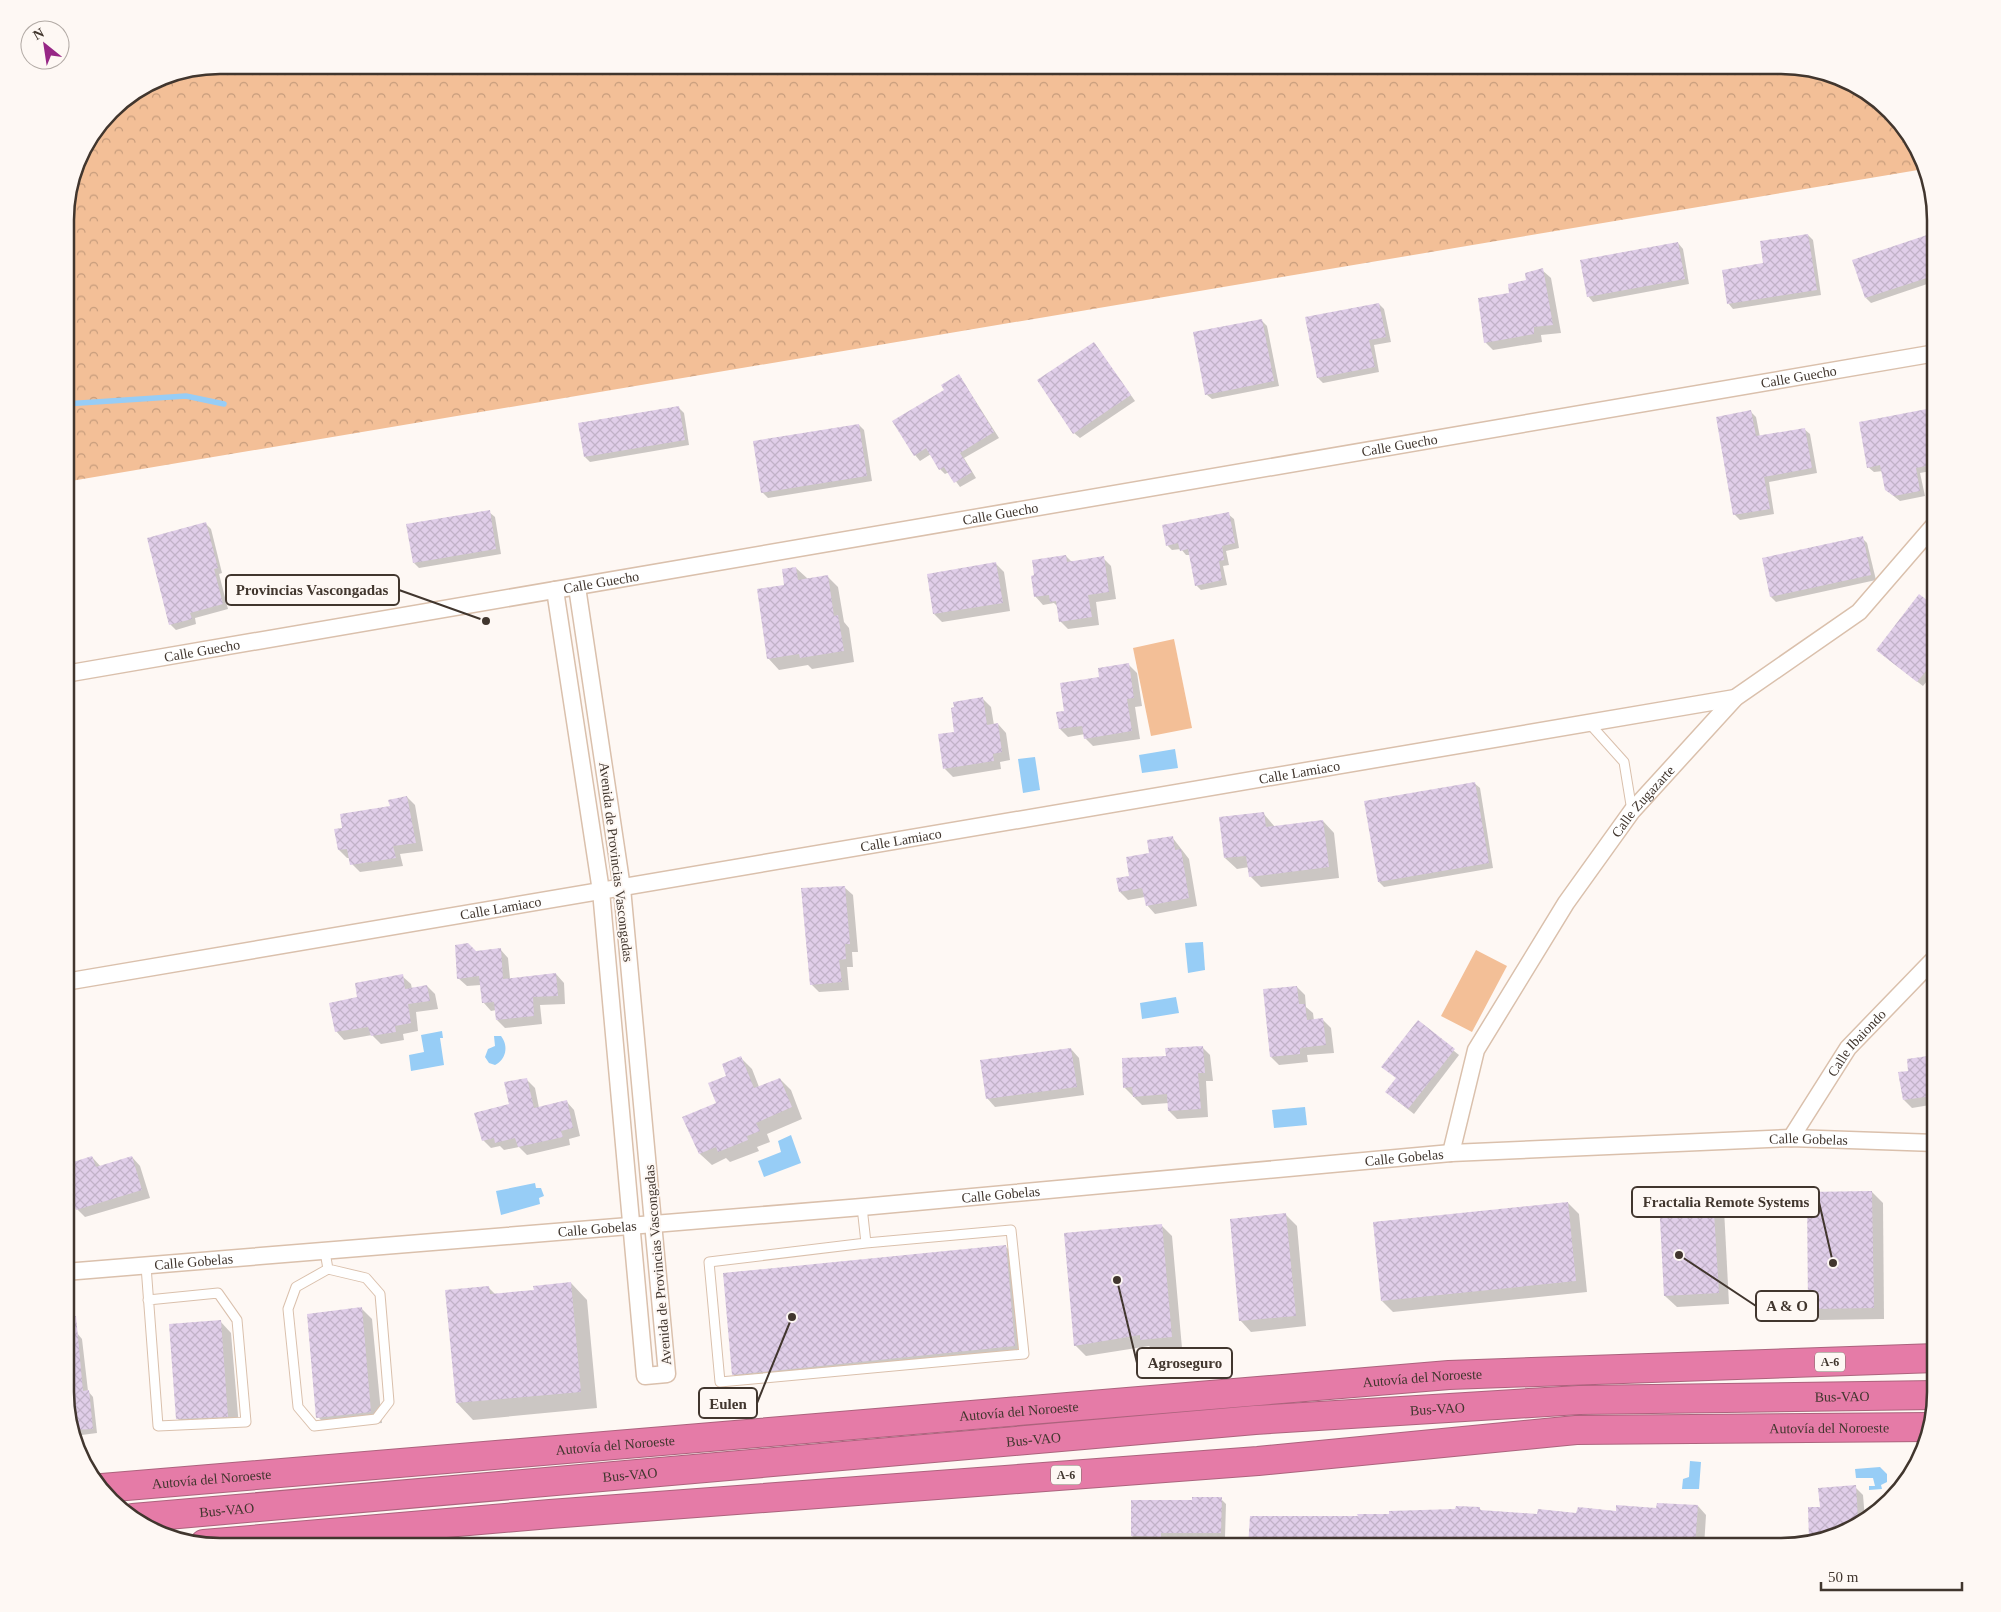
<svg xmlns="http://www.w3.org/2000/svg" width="2001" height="1612" font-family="'Times New Roman',serif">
  <defs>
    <pattern id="forest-crowns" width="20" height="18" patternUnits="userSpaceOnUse" patternTransform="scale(1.25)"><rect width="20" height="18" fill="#f3bf97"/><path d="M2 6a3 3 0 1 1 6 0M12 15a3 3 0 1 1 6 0" fill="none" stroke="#c69c7c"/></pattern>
    <pattern id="building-cross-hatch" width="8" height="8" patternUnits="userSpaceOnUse" patternTransform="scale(1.25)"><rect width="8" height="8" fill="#e0cee9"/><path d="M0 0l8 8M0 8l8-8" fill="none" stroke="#c1b2c8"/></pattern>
  </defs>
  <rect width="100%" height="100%" fill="#fef8f4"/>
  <path fill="url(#forest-crowns)" d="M220,65H1781L1831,73L1883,103L1920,152L1924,169L65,482V210L81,152L118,104L161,77Z"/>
  <g fill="#f3bf97">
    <path d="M1174,639L1192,728L1151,736L1133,648Z"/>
    <path d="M1476,950L1507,966L1472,1032L1441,1016Z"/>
  </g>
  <g fill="#97cdf6">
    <path d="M1175,749L1178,768L1142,773L1139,755Z"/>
    <path d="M1035,757L1040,790L1023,793L1018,759Z"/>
    <path d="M1203,942L1205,970L1188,973L1185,943Z"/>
    <path d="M1176,997L1179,1013L1142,1019L1140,1003Z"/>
    <path d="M442,1031L443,1038H440L444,1065L411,1071L409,1055L424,1052L421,1035Z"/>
    <path d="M494,1036H501C509,1046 506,1060 495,1065L489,1063L485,1057L488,1049L495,1046Z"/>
    <path d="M1305,1107L1307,1125L1274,1128L1272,1110Z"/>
    <path d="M791,1135L801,1163L764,1177L758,1161L781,1152L778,1141Z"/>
    <path d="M535,1183L536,1188H541L544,1196L539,1198L540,1204L501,1215L496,1191Z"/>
    <path d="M1690,1461L1701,1462L1699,1489H1682L1683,1479L1689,1477Z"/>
    <path d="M1880,1467L1887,1474V1482L1881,1485L1882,1489L1869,1490V1486H1875L1873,1478H1856L1855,1469Z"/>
  </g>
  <g fill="#0003">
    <path d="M1936,233V281L1871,303L1866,298Z"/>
    <path d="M1808,235L1813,240L1821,295L1733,309L1728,303Z"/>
    <path d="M1678,243L1683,249L1689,284L1593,302L1588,296Z"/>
    <path d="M1542,270L1551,278L1561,333L1541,335L1542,342L1493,350L1485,342L1511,294Z"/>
    <path d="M1379,304L1384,309L1391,342L1374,345L1379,372L1323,383L1318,378Z"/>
    <path d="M1261,320L1267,326L1279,386L1212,399L1206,394Z"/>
    <path d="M1094,343L1135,401L1080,438L1074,433Z"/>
    <path d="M959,375L999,438L964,458L976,478L960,487L949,472L945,474L940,469L931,454L920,461L915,455L946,391Z"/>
    <path d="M679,408L684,413L689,445L590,462L585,457Z"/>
    <path d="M1932,409L1936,413V470L1920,473L1925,496L1900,501L1886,490L1883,471L1874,472L1868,467Z"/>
    <path d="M1751,412L1756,417L1760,437L1804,429L1810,434L1817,473L1769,482L1774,514L1740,520L1735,515Z"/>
    <path d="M859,425L864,430L872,481L768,498L762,492Z"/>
    <path d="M489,512L495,517L501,554L419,568L414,563Z"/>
    <path d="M1228,514L1234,519L1239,548L1226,551L1229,565L1223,566L1227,585L1201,590L1196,585L1190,555H1186L1181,549L1172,550L1167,545Z"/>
    <path d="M206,524L211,529L222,573L219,574L228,609L195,618L196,624L176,630L170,624Z"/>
    <path d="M1862,538L1867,543L1876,580L1776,602L1771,597L1763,559Z"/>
    <path d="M1066,556L1072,562L1103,558L1111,566L1116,599L1096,602L1099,625L1068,629L1060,621L1058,607L1054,603L1043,605L1035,596Z"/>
    <path d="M996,564L1004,572L1010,611L942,622L934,614Z"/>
    <path d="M796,568L808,579L827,576L838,587L844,622L849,628L854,662L812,669L808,665L779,670L768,658L786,586Z"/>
    <path d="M1936,609V670L1923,686L1883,655Z"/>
    <path d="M1128,664L1137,673L1142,706L1135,707L1140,739L1093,746L1085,738V734L1068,737L1060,729L1101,678Z"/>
    <path d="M983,699L991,707L994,725L998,724L1006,733L1010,760L1000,762L1001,769L953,777L945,769L956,733Z"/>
    <path d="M1474,783L1480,788L1493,868L1384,887L1379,882Z"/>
    <path d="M407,797L415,805L423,851L400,854L403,866L360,872L352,864L350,858H347L339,850L391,807Z"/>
    <path d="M1263,813L1275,827L1323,821L1334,833L1339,878L1261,887L1250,876L1249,867L1237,869L1225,858Z"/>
    <path d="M1172,837L1189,859L1197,906L1155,914L1147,905L1145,897L1128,900L1120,892L1151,854Z"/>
    <path d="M844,887L853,895L858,952H852L853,967H847L849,990L819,992L811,984Z"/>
    <path d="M500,949L508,958L510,979L556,974L564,983L565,1004L540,1005L542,1024L505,1028L497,1020L496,1010L491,1011L483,1002L481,985L467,986L458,978L475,952Z"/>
    <path d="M402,976L411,984L412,989L427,986L435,994L438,1009L416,1012L418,1031L403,1034L404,1040L381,1044L372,1035L344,1040L336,1031L359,998Z"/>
    <path d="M1297,987L1305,995L1306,1007L1313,1013L1314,1021L1323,1020L1331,1028L1334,1053L1307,1055L1308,1062L1279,1065L1271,1057Z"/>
    <path d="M1936,1000V1012L1930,1006Z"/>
    <path d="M1418,1022L1459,1055L1414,1114L1392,1097Z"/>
    <path d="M1202,1047L1210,1055L1213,1081H1206L1208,1117L1177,1119L1169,1111V1103L1142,1105L1124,1087Z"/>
    <path d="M1071,1049L1079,1058L1084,1095L995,1107L987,1098Z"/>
    <path d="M1928,1057L1931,1061L1936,1060V1104L1912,1108L1904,1100L1910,1072Z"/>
    <path d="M741,1058L752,1069L759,1087L780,1079L791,1090L802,1119L767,1134L770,1142L757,1147L759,1151L730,1162L726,1158L712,1165L700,1154L684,1118L718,1104Z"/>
    <path d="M527,1080L535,1088L539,1108L566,1101L574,1110L580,1136L569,1139L570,1145L527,1155L519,1147L504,1150L500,1146L491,1148L483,1140L511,1105Z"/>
    <path d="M92,1157L101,1167L132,1157L140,1166L150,1198L85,1217L77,1209Z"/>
    <path d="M1927,1187H1936V1310L1927,1301Z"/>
    <path d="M1872,1192L1883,1203L1884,1319L1820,1320L1809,1309Z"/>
    <path d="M1713,1198L1724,1209L1729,1304L1677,1307L1665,1296Z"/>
    <path d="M1568,1203L1579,1214L1587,1292L1393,1312L1382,1301Z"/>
    <path d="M1286,1215L1297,1226L1306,1326L1251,1332L1240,1320Z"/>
    <path d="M1161,1225L1172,1236L1182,1348L1153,1350L1149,1346L1086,1356L1075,1345Z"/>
    <path d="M1005,1246L1016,1257L1025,1356L744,1385L733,1374Z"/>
    <path d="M571,1283L587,1300L597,1408L473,1420L457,1403L488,1287L496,1295L535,1291Z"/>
    <path d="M361,1308L372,1319L382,1423L329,1428L318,1417Z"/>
    <path d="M220,1321L231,1333L239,1427L188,1429L177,1418Z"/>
    <path d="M77,1333L82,1339L88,1391L93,1397L97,1433L74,1436L65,1402Z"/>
    <path d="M1855,1487L1863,1495L1865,1519L1849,1531L1811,1540L1809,1508H1821Z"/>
    <path d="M1221,1499L1226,1504L1225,1537L1166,1538V1541H1137L1132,1536L1193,1501Z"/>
    <path d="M1698,1506L1706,1515L1704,1547H1250L1359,1518L1479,1508L1483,1512L1538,1516Z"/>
    <path d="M802,1540L809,1547H729V1546Z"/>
  </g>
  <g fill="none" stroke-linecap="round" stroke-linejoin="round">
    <path stroke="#97cdf6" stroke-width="5.5" d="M65,404L186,396L224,404"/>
  </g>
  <g fill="url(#building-cross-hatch)">
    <path d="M1936,232V275L1865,298L1852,260Z"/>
    <path d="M1808,234L1817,290L1727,304L1722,270L1763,263L1760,241Z"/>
    <path d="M1678,242L1685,279L1587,297L1580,260Z"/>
    <path d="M1543,268L1553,325L1534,327V334L1484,343L1478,298L1509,293L1508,284L1526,280L1525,273Z"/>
    <path d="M1379,303L1386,337L1369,340L1375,367L1317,378L1305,317Z"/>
    <path d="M1262,319L1274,381L1205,395L1193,332Z"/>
    <path d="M1094,342L1131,395L1073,434L1037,380Z"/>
    <path d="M959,374L994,432L960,453L972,472L954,483L944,467L939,470L926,448L914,456L892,421L944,390L941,385Z"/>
    <path d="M679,406L685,440L584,457L578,423Z"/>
    <path d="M1932,408L1936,427V464L1916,468L1920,491L1894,496L1885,490L1880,465L1867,468L1859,422Z"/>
    <path d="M1751,410L1756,436L1805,428L1812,468L1764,477L1770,509L1733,515L1716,417Z"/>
    <path d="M859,424L867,476L761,493L753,441Z"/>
    <path d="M490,510L496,549L413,563L406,524Z"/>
    <path d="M1229,512L1235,543L1222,546L1224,560L1219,561L1222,580L1195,586L1188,549L1180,551L1178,543L1166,546L1162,525Z"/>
    <path d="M206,522L218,568L214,569L223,604L190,613L192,619L169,625L147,538Z"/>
    <path d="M1863,536L1871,575L1770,597L1762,558Z"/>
    <path d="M1066,555L1067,562L1104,556L1109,592L1088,595L1092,617L1059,622L1056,601L1050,602L1049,595L1034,597L1031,576L1034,575L1032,560Z"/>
    <path d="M996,562L1003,603L933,614L927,574Z"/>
    <path d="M796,567L798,580L828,575L834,616L838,615L844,651L800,658L799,654L767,659L757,589L784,585L782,569Z"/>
    <path d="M1919,594L1936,607V659L1917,682L1876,650Z"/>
    <path d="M1129,663L1134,698L1127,699L1132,731L1084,739L1082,726L1059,729L1056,712L1064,711L1060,683L1099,677L1098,668Z"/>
    <path d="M983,697L987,725L998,723L1002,752L993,754L994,761L943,769L938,734L954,732L951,708L954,707L953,702Z"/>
    <path d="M1475,782L1489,863L1378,882L1364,801Z"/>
    <path d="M407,796L416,843L393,846L396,858L350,865L347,849L338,850L334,829L342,828L340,814L390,806L388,800Z"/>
    <path d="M1264,812L1266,827L1323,820L1329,867L1249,877L1246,856L1224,858L1219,817Z"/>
    <path d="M1173,836L1175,850L1181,849L1189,898L1146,906L1142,888L1119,892L1116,878L1129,876L1126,857L1149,853L1147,840Z"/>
    <path d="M845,886L850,944H845L846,959L839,960L842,982L810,985L801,888Z"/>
    <path d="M468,943L476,951L501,948L503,979L556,973L558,996L533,997L534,1016L496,1020L494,1002L482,1003L479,976L457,979L455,945Z"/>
    <path d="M403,974L405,989L427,985L430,1001L408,1004L411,1023L395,1026L396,1032L371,1036L368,1027L335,1032L329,1003L357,997L355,983Z"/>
    <path d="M1297,986L1299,1004H1305L1307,1020L1323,1018L1326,1045L1300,1048V1054L1270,1057L1263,989Z"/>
    <path d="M1418,1020L1455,1049L1408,1109L1385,1092L1396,1078L1381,1067Z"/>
    <path d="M1203,1046L1205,1073H1198L1201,1109L1168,1111L1167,1094L1133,1097L1132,1087L1123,1088L1122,1058L1166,1056L1165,1048Z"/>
    <path d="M1071,1048L1077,1087L986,1099L980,1060Z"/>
    <path d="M741,1056L754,1088L780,1078L792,1107L756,1123L760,1131L747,1136L748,1140L718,1152L716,1147L699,1154L682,1117L716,1103L708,1083L726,1076L722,1064Z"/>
    <path d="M1928,1056L1929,1060L1936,1059V1086H1932L1933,1096L1903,1100L1898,1072L1908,1071L1907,1059Z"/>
    <path d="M527,1078L534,1108L567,1100L573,1128L561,1131L563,1137L518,1147L515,1138L495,1143L494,1138L482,1141L474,1113L509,1104L504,1082Z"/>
    <path d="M92,1156L96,1167L132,1156L142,1190L76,1210L66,1176L71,1175L67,1164Z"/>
    <path d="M1872,1191L1874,1308L1808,1309L1807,1192Z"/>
    <path d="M1713,1197L1719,1293L1664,1296L1659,1200Z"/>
    <path d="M1568,1202L1576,1281L1381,1301L1373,1222Z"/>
    <path d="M1286,1213L1296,1316L1239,1321L1230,1219Z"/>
    <path d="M1162,1224L1172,1337L1140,1340V1335L1074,1346L1064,1233Z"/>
    <path d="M1006,1245L1015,1346L732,1375L723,1273Z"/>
    <path d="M571,1282L581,1392L456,1403L445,1290L489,1286L490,1294L534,1290L533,1286Z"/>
    <path d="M362,1307L371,1412L316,1418L307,1314Z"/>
    <path d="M65,1316H76L83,1391L89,1390L93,1429L73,1430L65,1402Z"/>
    <path d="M221,1320L228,1417L176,1419L169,1324Z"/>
    <path d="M1856,1485L1858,1519L1848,1520L1849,1531L1809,1540L1808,1507H1820L1818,1488Z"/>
    <path d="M1192,1497H1222L1221,1533H1161V1537L1131,1536V1500H1192Z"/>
    <path d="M1657,1503L1698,1505L1695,1547H1656V1541L1616,1540V1546L1576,1543V1547H1496V1540L1462,1539L1461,1543H1456V1547H1248L1250,1516H1358L1357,1514H1389V1511L1455,1509L1456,1506L1480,1507V1510L1537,1514L1538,1509L1576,1513L1578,1507L1616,1511V1505L1656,1508Z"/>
  </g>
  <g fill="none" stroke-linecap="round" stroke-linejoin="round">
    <defs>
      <g id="service">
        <path d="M1589,723L1624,762L1632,811"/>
        <path d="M862,1207L866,1243L1011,1230L1024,1354L720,1382L709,1262L866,1243"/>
        <path d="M325,1252L328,1269L366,1278L380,1294L389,1402L376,1419L314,1426L298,1407L288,1309L296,1287L328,1269"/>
        <path d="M146,1266L158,1426L246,1422L237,1320L218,1293L148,1300"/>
      </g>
      <g id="minor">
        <path d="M555,590L601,891L645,1376L667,1374L622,888L577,587"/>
        <path id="s1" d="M65,674L1936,353"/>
        <path id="s2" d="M65,982L1735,698"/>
        <path id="s3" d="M1791,1138L1848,1048L1936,957"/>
        <path id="s4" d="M1451,1153L1476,1050L1566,903L1632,811L1735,698L1859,612L1936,523"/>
        <path id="s5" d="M65,1272L862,1207L1451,1153L1791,1138L1936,1143"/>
      </g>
      <g id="motorway">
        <path id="s6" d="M102,1488L1449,1375L1936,1358"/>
        <path id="s7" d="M133,1518L1255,1420L1579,1400L1935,1395"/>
        <path id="s8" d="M204,1544L550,1514L1258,1461L1576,1430L1929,1427"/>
      </g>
    </defs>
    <use href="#service" stroke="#dac0ac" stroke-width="11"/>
    <use href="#minor" stroke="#dac0ac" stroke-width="19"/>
    <use href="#motorway" stroke="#ac637d" stroke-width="30"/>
    <use href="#service" stroke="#fff" stroke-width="9"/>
    <use href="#minor" stroke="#fff" stroke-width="16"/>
    <use href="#motorway" stroke="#e57ba7" stroke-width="28"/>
  </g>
  <g text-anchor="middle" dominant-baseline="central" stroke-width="4" stroke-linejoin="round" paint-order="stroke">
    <g fill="#fef8f4" stroke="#7a7069" stroke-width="1">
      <rect x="1815" y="1352.5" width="30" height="19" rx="4"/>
      <rect x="1051" y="1465.5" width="30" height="19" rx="4"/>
    </g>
    <g font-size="12" font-weight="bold" fill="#41362e">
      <text x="1830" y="1362">A-6</text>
      <text x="1066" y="1475">A-6</text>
    </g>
    <g font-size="14" fill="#41362e" stroke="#fef8f4">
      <text stroke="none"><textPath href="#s1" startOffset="1759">Calle Guecho</textPath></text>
      <text stroke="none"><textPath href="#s1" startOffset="1354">Calle Guecho</textPath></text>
      <text stroke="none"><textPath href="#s1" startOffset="949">Calle Guecho</textPath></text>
      <text stroke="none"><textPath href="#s1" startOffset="544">Calle Guecho</textPath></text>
      <text stroke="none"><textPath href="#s1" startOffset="139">Calle Guecho</textPath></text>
      <text stroke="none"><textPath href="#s2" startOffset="1252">Calle Lamiaco</textPath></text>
      <text stroke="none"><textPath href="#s4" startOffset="406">Calle Zugazarte</textPath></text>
      <text stroke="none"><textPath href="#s2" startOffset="848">Calle Lamiaco</textPath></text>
      <text transform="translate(616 862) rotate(83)">Avenida de Provincias Vascongadas</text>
      <text stroke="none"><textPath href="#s2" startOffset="442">Calle Lamiaco</textPath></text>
      <text stroke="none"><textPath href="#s3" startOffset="116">Calle Ibaiondo</textPath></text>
      <text stroke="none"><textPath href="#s5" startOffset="1749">Calle Gobelas</textPath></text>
      <text stroke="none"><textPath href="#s5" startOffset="1344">Calle Gobelas</textPath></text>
      <text stroke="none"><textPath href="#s5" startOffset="939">Calle Gobelas</textPath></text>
      <text stroke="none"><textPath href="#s5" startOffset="534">Calle Gobelas</textPath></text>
      <text stroke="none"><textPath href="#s5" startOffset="129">Calle Gobelas</textPath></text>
      <text transform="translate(658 1265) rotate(-95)">Avenida de Provincias Vascongadas</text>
      <text stroke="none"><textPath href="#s6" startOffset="1325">Autovía del Noroeste</textPath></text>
      <text stroke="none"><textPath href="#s7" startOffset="1714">Bus-VAO</textPath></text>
      <text stroke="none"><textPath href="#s7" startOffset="1309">Bus-VAO</textPath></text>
      <text stroke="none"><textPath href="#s6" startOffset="920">Autovía del Noroeste</textPath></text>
      <text stroke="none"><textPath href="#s8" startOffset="1630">Autovía del Noroeste</textPath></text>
      <text stroke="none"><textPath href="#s7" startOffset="904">Bus-VAO</textPath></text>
      <text stroke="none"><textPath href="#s6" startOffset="515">Autovía del Noroeste</textPath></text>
      <text stroke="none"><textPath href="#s7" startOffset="499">Bus-VAO</textPath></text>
      <text stroke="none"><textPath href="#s6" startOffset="110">Autovía del Noroeste</textPath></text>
      <text stroke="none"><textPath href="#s7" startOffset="94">Bus-VAO</textPath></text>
    </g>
  </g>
  <path d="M0 0H2001V1612H0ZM220 74H1781A146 146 0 0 1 1927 220V1392A146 146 0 0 1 1781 1538H220A146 146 0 0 1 74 1392V220A146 146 0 0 1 220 74Z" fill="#fef8f4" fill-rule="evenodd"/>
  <path fill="none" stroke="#41362e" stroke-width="2.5" d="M220 74H1781A146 146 0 0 1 1927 220V1392A146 146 0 0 1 1781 1538H220A146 146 0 0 1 74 1392V220A146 146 0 0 1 220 74Z"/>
  <path fill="none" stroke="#41362e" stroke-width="2" d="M486 621L399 590M1833 1263L1819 1202M1679 1255L1756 1306M1117 1280L1137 1363M792 1317L757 1403"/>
  <g fill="#41362e" stroke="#fef8f4" stroke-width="2">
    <circle cx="486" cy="621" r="5"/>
    <circle cx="1833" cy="1263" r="5"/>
    <circle cx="1679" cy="1255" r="5"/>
    <circle cx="1117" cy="1280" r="5"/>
    <circle cx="792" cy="1317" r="5"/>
  </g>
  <g fill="#fef8f4" stroke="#41362e" stroke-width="2">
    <rect x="226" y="575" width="173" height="30" rx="5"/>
    <rect x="1632" y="1187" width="187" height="30" rx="5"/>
    <rect x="1756" y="1291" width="62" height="30" rx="5"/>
    <rect x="1137" y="1348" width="95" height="30" rx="5"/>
    <rect x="699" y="1388" width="58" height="30" rx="5"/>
  </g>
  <g font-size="15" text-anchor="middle" font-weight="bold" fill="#41362e">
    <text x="312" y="595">Provincias Vascongadas</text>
    <text x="1726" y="1207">Fractalia Remote Systems</text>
    <text x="1787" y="1311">A &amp; O</text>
    <text x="1185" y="1368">Agroseguro</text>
    <text x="728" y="1409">Eulen</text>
  </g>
  <g transform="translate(45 45) rotate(330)"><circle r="24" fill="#fef8f4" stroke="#b2aaa5"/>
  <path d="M0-4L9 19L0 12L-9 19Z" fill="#972786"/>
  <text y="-8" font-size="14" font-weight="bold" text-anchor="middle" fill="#41362e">N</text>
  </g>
  <path d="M1821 1582v8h141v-8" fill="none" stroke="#41362e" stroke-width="2.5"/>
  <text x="1828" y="1582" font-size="15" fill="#41362e" stroke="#fef8f4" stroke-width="4" paint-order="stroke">50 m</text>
</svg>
